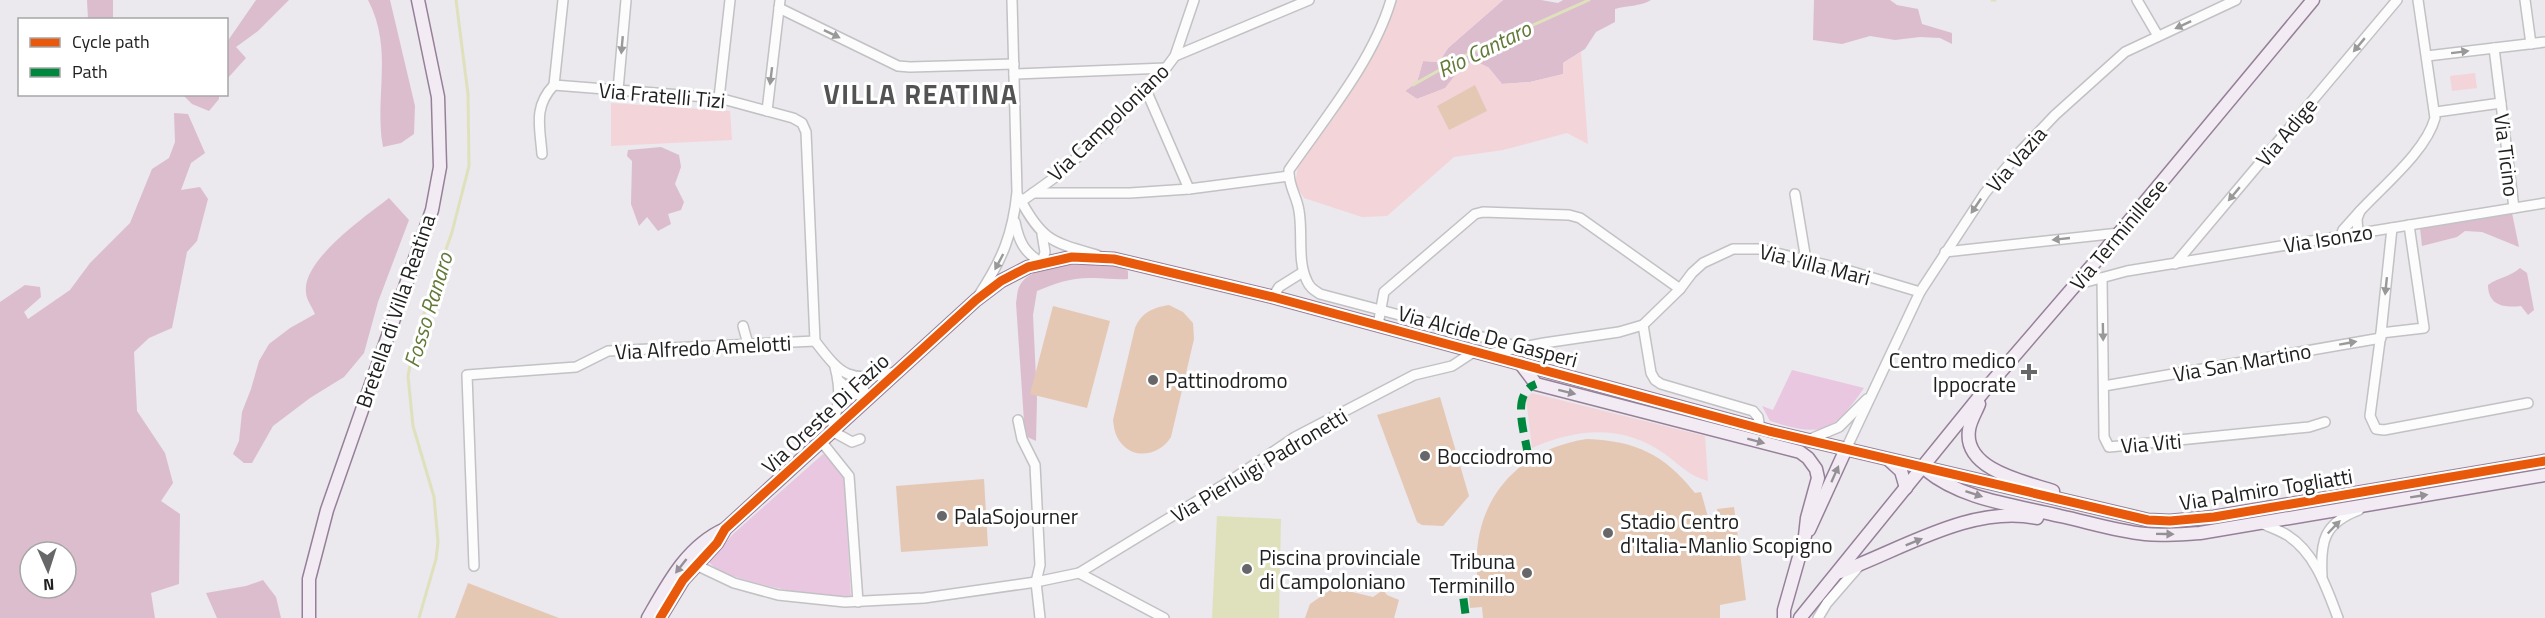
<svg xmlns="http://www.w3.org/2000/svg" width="2545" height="618" font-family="'Titillium Web',sans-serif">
  <rect width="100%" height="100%" fill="#ebe8ee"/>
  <g fill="#eac7e0">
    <path d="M1792,370L1864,388C1832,434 1822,437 1770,421L1762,406L1773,410Z"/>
    <path d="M823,454L834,461L844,476L851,597C827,600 722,581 709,562L733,534Z"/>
  </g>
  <g fill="#dcbdce" fill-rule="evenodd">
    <path d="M87,0H113V19H88Z"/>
    <path d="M256,0H289L258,31L236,47L246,58L227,79V42Z"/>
    <path d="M368,0H390L415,106L414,134L401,143L383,147C374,96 394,50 368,0Z"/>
    <path d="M1503,0H1541L1558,3L1563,0H1651C1640,7 1627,5 1615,9V22L1596,32L1585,49L1563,63L1564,74L1530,82L1502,84L1488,67L1456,74L1446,88L1417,99L1405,91L1417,82L1423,61L1439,62L1448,48Z"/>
    <path d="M1814,0H1890L1897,5L1918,9L1922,24L1952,33V44L1940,38L1920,37L1895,40L1870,36L1842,44L1813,40Z"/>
    <path d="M174,95H219V99L209,111L192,104L184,96Z"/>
    <path d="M174,113L188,114L205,153L191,163L181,190L200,187L208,199L197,241L187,252L172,328L149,338L134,352L137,411L165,453L173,483L161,501L180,514L179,584L151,593L155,618H0V302L25,285L40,287L41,297L24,312L28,319L70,290L90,263L130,223L152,169L169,158L175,142ZM30,552H66V588H30Z"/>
    <path d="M661,147L679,155L681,167L675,184L684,202L681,210L668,214L671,224L658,231L647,217L639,226L631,204L632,161L627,156L628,150Z"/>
    <path d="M389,198L409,220L378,302L364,353L344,377L310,398L273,426L252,463H244L233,454L239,441L242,412L251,389L259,361L269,344L290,328L315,314C312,307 306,299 306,292C302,260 366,216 389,198Z"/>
    <path d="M2512,213L2519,247L2482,232L2465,231L2457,237L2422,246L2420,228Z"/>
    <path d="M1105,264L1121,267L1128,271V279C1116,280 1106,278 1094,278C1073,277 1055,283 1037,291L1033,315L1037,399L1036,441L1025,436L1016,303C1017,298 1017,290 1020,285C1032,263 1084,264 1105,264Z"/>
    <path d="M2520,268L2527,273L2534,310L2528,315L2521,306C2505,308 2488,306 2488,285C2499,277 2510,277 2520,268Z"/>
    <path d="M263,580L276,597L281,618H217L206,593L246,586Z"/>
  </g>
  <g fill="#f3d4d9">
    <path d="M1397,0H1503L1448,48L1439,62L1423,61L1417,82L1405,91L1417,99L1445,88L1456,74L1473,60L1488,67L1502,84L1530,82L1563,74V63L1581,52L1588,144L1567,133L1503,150L1454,157L1387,216L1362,217L1304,198L1295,184L1298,167L1335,116L1380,43Z"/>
    <path d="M2475,73L2477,88L2452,91L2450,76Z"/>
    <path d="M611,103L730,111L732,140L611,146Z"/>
    <path d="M1532,393L1705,436L1708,481C1689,476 1680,465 1665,454C1624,424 1576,428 1532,448L1526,398Z"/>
  </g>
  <g fill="#e4c8b4">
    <path d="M1475,85L1487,111L1449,130L1437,106Z"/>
    <path d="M1169,305L1183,312L1193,323L1194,339L1171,437C1161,454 1135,461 1121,443C1115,436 1114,428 1113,420L1135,328C1142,312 1152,308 1169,305Z"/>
    <path d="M1053,306L1110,321L1087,408L1030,394Z"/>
    <path d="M1440,397L1469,496L1443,526L1422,525L1417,522L1377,415Z"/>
    <path d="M1587,439C1636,441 1664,454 1695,493L1701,492L1708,517L1718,515L1717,509L1734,507L1746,600L1720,605V618H1483L1482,607L1470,608L1468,585L1478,583C1468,508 1512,450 1587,439Z"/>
    <path d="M984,479L988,546L901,552L896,486Z"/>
    <path d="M468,583L559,618H455Z"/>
    <path d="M1339,584L1346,586L1348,591L1373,597L1383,590L1387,595L1399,600L1394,618H1305L1310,604Z"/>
  </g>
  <path fill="#dfe1bc" d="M1217,516L1281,519L1279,618H1212Z"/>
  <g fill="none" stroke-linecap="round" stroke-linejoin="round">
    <g stroke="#dfe1bc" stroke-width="3">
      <path d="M1992,0H1995"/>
      <path d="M1413,85L1466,55L1589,0"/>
      <path d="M419,618L436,559L438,542L434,497L413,426L408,376L415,340L452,232L469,166L468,94L456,0"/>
    </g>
    <defs>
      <g id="street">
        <path d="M1391,0C1373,61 1325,118 1289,170C1288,186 1297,196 1299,211C1303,233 1297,261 1307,281C1310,288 1314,290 1320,294L1520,347"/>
        <path d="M2137,0L2158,36"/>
        <path d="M2525,0L2531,44"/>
        <path d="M779,8L898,66L910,67L1014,64"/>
        <path d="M2494,48L2514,208"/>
        <path d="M1175,56L1309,0"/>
        <path d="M2427,56L2545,42"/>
        <path d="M1014,74L1166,68"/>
        <path d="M554,85L563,0"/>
        <path d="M618,90L626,0"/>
        <path d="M1146,90L1189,189"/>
        <path d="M719,98L730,0"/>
        <path d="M767,111L780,0"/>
        <path d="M2436,112L2501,103"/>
        <path d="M542,154C540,127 533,107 554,85L719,98L793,118L802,123L806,132L815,341"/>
        <path d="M1033,193H1130L1189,189L1289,176"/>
        <path d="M1795,194L1806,260"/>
        <path d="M1019,197C1042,241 1052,242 1097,255"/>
        <path d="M1022,201L1054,178L1110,128L1166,68L1175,56L1194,0"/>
        <path d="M2360,211C2384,185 2426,151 2435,118L2418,0"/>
        <path d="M1015,222C1019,242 1024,252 1042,263L1045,252L1042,234"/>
        <path d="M2392,228L2381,333L2424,328L2409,225"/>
        <path d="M2341,236L2343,230L2360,211L2357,219L2358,233"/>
        <path d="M1945,252L2119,233"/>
        <path d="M2175,264L2397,0"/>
        <path d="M2102,278L2104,437L2109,447L2309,427L2325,422"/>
        <path d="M2075,285L2127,271L2545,203"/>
        <path d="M979,295C1002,260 1013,234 1017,192L1012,0"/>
        <path d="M1273,297L1279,287L1303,272"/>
        <path d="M1378,325L1384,292L1475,214L1483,212L1569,215L1580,218L1680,289"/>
        <path d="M1643,325L1651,373L1655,380L1661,384L1753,411L1758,417L1760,428"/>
        <path d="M743,326L748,344"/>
        <path d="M2381,333L2370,416L2376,429L2384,430L2528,403"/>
        <path d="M1488,354L1544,343L1619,332L1643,325L1680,289L1692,273L1703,263L1733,249H1759L1843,269L1920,292"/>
        <path d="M835,367C842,393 838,406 832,431L852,442L860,439"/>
        <path d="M851,375L861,385L868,398"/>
        <path d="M838,380L854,394L868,398"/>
        <path d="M2104,386L2381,338"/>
        <path d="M1018,420L1022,439L1035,465L1040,565L1036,582L1040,618"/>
        <path d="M1808,440L1839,427L1867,399"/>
        <path d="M821,441L849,476L858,602"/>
        <path d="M1846,449L1920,292L1985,193L2017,155L2055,115L2125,52L2236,0"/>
        <path d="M2261,523C2269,527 2279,530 2287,535C2315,552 2327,589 2338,618"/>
        <path d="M696,565L734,583L778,595L845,602L924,598L1036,582L1079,573L1233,479L1295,437L1414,375L1452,366L1475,351"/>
        <path d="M474,566L467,375L576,367L608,351L815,341C843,378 849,382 896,372"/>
        <path d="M1079,573L1164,618"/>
        <path d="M2322,576C2320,541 2324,523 2359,510"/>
        <path d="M1818,618L1827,603L1860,565"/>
      </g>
      <g id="secondary">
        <path d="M1520,363L1536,384L1800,452L1808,458L1816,469L1818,478L1807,518L1805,536L1784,610V618"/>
        <path d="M1979,404C1976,412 1970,421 1969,430C1963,470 2026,482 2053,491"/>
        <path d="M1889,460L1901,471L1906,488"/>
        <path d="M1926,470C1962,500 2015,505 2060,516C2088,522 2116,531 2145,534C2163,536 2182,534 2200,533L2545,475"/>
        <path d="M1809,530L1846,449"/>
        <path d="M1840,572C1901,550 1972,504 2037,518"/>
        <path d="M309,618V579L327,510L432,210L440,167L438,97L418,0"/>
        <path d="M648,618C668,583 687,546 725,529"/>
        <path d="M660,618L683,580L717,543L725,529L976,300L1001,281L1028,267L1072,257L1114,259L1273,297L1769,431L2148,520L2170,521L2214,517L2545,461"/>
        <path d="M1800,618L1984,391L2096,261L2313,0"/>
      </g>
    </defs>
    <use href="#street" stroke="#c2c1c4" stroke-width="12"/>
    <use href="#secondary" stroke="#968099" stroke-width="15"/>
    <use href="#street" stroke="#fcfcfc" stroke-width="9"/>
    <use href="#secondary" stroke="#f2ebf4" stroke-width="12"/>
    <g stroke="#00873e" stroke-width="8" stroke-dasharray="15 8" stroke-linecap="butt">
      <path d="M1528,455C1525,433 1510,394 1536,384"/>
      <path d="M1450,585L1462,588L1466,618"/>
    </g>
    <defs>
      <path id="cycleway" d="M660,618L683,580L717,543L725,529L976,300L1001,281L1028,267L1072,257L1114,259L1273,297L1769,431L2148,520L2170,521L2214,517L2545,461"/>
    </defs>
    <use href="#cycleway" stroke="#fff" stroke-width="13"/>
    <use href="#cycleway" stroke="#e8590c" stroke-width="9"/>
  </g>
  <defs><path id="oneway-solid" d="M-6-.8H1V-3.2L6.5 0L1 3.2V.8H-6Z" transform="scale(1.5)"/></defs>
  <g fill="#999">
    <use href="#oneway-solid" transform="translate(2183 25) rotate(155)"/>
    <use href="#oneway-solid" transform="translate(832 34) rotate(26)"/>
    <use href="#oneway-solid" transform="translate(622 45) rotate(95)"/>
    <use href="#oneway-solid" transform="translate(2359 45) rotate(130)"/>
    <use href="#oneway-solid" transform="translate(2460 52) rotate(-7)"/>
    <use href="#oneway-solid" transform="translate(771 76) rotate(97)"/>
    <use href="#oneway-solid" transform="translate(2234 194) rotate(130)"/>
    <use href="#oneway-solid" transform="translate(1976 206) rotate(124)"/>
    <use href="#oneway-solid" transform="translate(2061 239) rotate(174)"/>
    <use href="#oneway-solid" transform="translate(999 262) rotate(118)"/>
    <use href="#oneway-solid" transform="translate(2386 286) rotate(96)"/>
    <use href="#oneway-solid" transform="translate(2103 332) rotate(89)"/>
    <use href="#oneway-solid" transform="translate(2348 343) rotate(-10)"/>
    <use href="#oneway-solid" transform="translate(2334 527) rotate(-46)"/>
  </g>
  <g fill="#949095">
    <use href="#oneway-solid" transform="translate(1567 392) rotate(14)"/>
    <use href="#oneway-solid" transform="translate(1756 441) rotate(15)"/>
    <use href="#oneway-solid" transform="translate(1835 474) rotate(-66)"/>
    <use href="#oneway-solid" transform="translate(1974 494) rotate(18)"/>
    <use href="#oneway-solid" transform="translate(2419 496) rotate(-9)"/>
    <use href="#oneway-solid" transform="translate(2165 534) rotate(1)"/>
    <use href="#oneway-solid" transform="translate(1914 542) rotate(-22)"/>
    <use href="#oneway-solid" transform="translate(681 566) rotate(128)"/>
  </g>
  <g fill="#676668" stroke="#fff" stroke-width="2">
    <path d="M2026 363h6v6h6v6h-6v6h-6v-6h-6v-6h6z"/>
    <circle cx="1153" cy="380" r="6"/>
    <circle cx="1425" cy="456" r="6"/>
    <circle cx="942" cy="516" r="6"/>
    <circle cx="1608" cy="533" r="6"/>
    <circle cx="1247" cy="569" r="6"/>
    <circle cx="1527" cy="573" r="6"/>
  </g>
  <g text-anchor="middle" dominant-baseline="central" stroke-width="6" stroke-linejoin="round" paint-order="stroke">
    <g font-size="21" fill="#202020" stroke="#fff">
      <text transform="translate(662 95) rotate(5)">Via Fratelli Tizi</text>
      <text transform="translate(1108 122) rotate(-44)">Via Campoloniano</text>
      <text transform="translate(2286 132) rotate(-50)">Via Adige</text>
      <text transform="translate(2507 155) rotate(83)">Via Ticino</text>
      <text transform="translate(2016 159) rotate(-49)">Via Vazia</text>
      <text transform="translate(2118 234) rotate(-50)">Via Terminillese</text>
      <text transform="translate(2328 238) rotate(-9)">Via Isonzo</text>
      <text transform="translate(1815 264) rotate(14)">Via Villa Mari</text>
      <text transform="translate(395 311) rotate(-71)">Bretella di Villa Reatina</text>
      <text transform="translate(1488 336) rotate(15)">Via Alcide De Gasperi</text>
      <text transform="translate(703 347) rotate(-3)">Via Alfredo Amelotti</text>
      <text transform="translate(2242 362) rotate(-10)">Via San Martino</text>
      <text transform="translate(825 413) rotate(-43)">Via Oreste Di Fazio</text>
      <text transform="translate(2151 443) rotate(-5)">Via Viti</text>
      <text transform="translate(1259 465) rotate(-31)">Via Pierluigi Padronetti</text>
      <text transform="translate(2266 489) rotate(-9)">Via Palmiro Togliatti</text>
    </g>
    <g font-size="21" fill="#202020" stroke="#fff" text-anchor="start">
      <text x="2016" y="360" text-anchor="end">Centro medico<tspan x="2016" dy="24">Ippocrate</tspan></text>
      <text x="1165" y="380">Pattinodromo</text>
      <text x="1437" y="456">Bocciodromo</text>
      <text x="954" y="516">PalaSojourner</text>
      <text x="1620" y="521">Stadio Centro<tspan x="1620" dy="24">d'Italia-Manlio Scopigno</tspan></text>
      <text x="1259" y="557">Piscina provinciale<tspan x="1259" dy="24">di Campoloniano</tspan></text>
      <text x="1515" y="561" text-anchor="end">Tribuna<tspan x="1515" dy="24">Terminillo</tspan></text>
    </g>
    <g font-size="22" font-style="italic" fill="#627837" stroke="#fff">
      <text transform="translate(1484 49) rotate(-26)">Rio Cantaro</text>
      <text transform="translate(428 310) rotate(-73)">Fosso Ranaro</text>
    </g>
    <g font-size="27" font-weight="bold" letter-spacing="1.5" fill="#535353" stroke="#fff">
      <text x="921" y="93">VILLA REATINA</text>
    </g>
  </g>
  <rect x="18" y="18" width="210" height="78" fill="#ffffff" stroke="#a6a6a6" stroke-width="1.5"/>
  <rect x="30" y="38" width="30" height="9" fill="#e8590c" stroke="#a6a6a6" stroke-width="1.5"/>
  <text x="72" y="48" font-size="18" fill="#202020">Cycle path</text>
  <rect x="30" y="68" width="30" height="9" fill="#00873e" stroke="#a6a6a6" stroke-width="1.5"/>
  <text x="72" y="78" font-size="18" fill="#202020">Path</text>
  <g transform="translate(48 570) rotate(177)"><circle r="28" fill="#ffffff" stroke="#a6a6a6" stroke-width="1.5"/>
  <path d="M0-4.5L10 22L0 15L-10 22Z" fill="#676668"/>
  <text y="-9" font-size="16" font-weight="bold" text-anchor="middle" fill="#202020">N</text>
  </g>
</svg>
